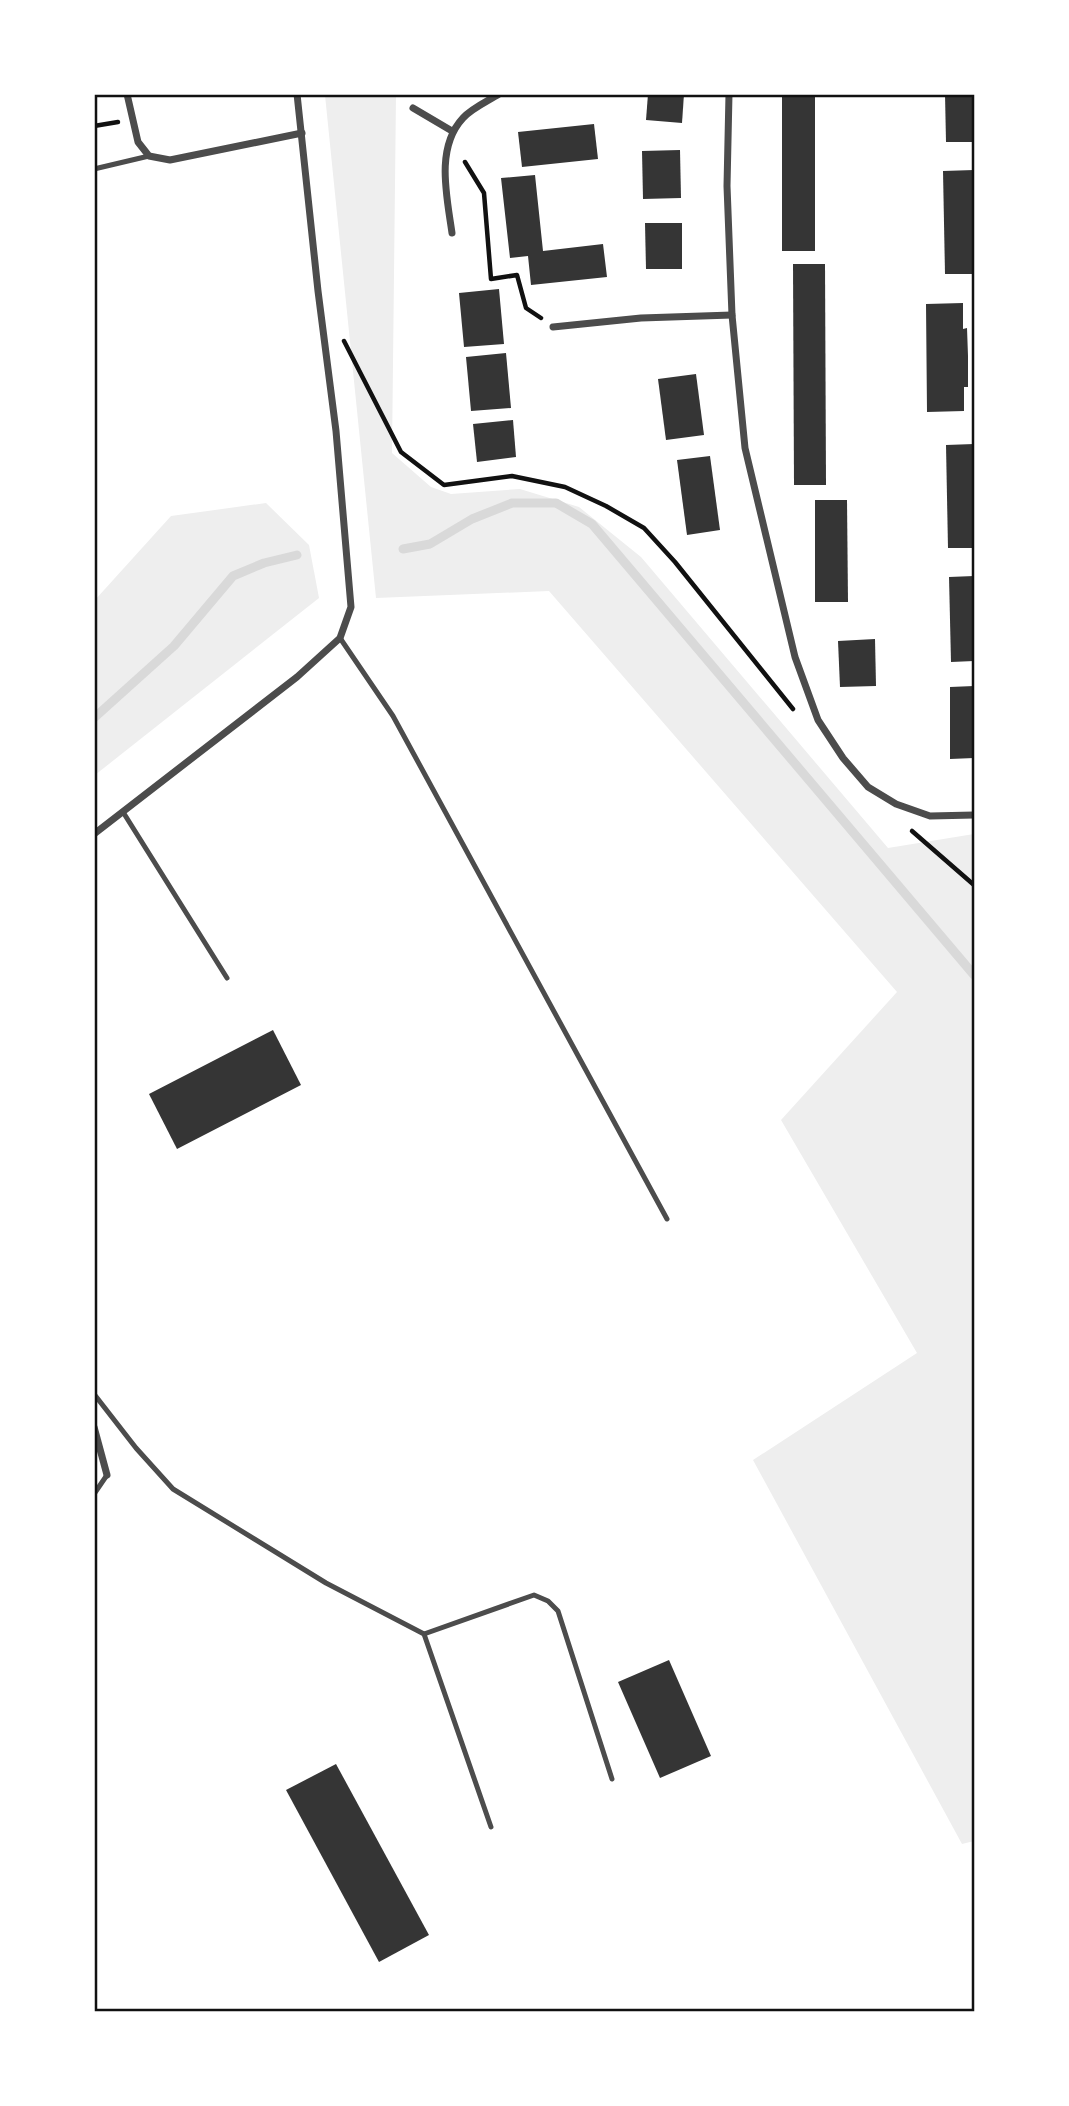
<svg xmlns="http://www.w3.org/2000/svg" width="1069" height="2106" font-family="'IBM Plex Sans',sans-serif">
  <rect width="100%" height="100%" fill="#fff"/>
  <g fill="#eee">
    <path d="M325,95H396L392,453L431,487L451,494L520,489L579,507L641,557L888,848L974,834V1841L962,1844L753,1460L917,1353L781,1120L897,992L549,591L376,598Z"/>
    <path d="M266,503L309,545L319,598L95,775V600L171,516Z"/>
  </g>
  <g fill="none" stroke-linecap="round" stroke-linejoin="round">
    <g stroke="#d9d9d9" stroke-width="9">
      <path d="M403,549L430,544L472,519L512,503H556L592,524L974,975"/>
      <path d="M94,718L174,646L233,576L264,563L297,555"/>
    </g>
  </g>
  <g fill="#353535">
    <path d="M648,94H684L682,123L646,120Z"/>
    <rect x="782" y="94" width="33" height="157"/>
    <path d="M945,94H974V142H946Z"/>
    <path d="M594,124L598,159L522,167L518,132Z"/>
    <path d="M680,150L681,198L643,199L642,151Z"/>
    <path d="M974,170V274H945L943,171Z"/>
    <path d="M535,175L543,251L603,244L607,277L531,285L528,256L510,258L501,178Z"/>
    <path d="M645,223H682V269H646Z"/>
    <path d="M793,264H825L826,485H794Z"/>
    <path d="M499,289L504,344L464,347L459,293Z"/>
    <path d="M963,303V329L967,328L968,356V387H964V411L927,412L926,304Z"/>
    <path d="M506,353L511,408L471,411L466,357Z"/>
    <path d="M696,374L704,435L666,440L658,379Z"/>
    <path d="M513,420L516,457L477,462L473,424Z"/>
    <path d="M974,444V548H948L946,445Z"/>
    <path d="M710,456L720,530L687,535L677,460Z"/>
    <path d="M815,500H847L848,602H815Z"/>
    <path d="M974,576V661L951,662L949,577Z"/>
    <path d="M875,639L876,686L840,687L838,641Z"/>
    <path d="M974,686V758L950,759V687Z"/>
    <path d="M273,1030L301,1085L177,1149L149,1094Z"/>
    <path d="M669,1660L711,1756L660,1778L618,1682Z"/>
    <path d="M336,1764L429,1935L379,1962L286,1790Z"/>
  </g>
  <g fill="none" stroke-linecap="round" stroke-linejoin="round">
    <g stroke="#111" stroke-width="4.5">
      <path d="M94,126L118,122"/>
      <path d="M465,162L484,193L491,279L517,275L526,308L541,318"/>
      <path d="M344,341L401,452L444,485L512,476L565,487L606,506L644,528L675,562L793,709"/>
      <path d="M912,831L974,885"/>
    </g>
    <g stroke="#4c4c4c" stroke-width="5">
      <path d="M94,169L149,156"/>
      <path d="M340,638L393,716L667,1219"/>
      <path d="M123,812L227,978"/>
      <path d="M94,1394L136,1448L173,1489L326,1583L424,1634L491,1827"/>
      <path d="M94,1494L107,1475"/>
      <path d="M424,1634L534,1595L548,1601L558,1611L612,1779"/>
    </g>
    <g stroke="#4c4c4c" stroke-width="7">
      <path d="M127,94L138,142L149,156L170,160L302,133"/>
      <path d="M729,94L727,186L732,315L745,448L795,657L818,720L843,758L868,787L896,804L930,816L974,815"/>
      <path d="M413,108L452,131"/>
      <path d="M452,233C447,197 435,148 463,118C472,108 488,101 499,94"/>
      <path d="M553,327L641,318L732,315"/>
      <path d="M94,834L297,677L340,638L351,607L336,431L318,291L297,94"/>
      <path d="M94,1427L107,1475"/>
    </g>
  </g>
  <rect width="1069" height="2106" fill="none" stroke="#ffffff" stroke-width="192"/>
  <rect x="96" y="96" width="877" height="1914" fill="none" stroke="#111" stroke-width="2.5"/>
</svg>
